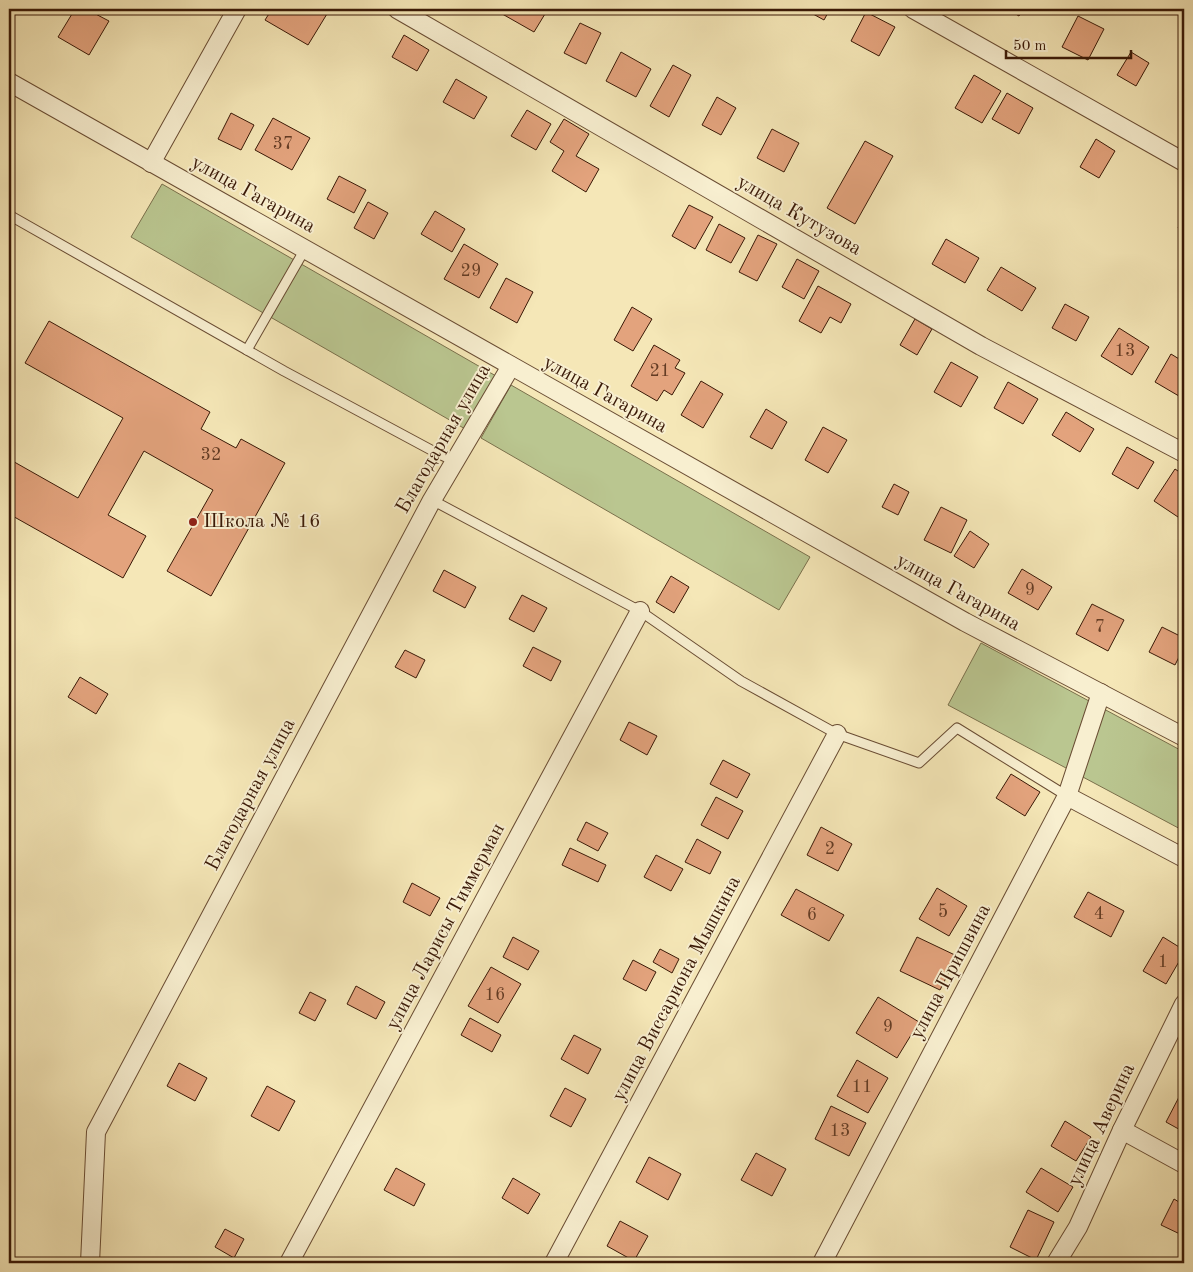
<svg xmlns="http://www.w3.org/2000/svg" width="1193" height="1272" font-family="'Old Standard TT',serif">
  <rect width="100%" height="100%" fill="#f5e7b7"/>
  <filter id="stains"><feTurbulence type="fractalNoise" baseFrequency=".004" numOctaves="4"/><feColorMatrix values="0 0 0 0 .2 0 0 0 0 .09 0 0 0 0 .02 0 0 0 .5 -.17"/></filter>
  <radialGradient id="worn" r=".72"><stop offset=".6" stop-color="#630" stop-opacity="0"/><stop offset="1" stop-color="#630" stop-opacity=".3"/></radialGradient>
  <g fill="#bac690" stroke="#7a704c">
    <path d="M162,184L496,376L467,430L131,237Z"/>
    <path d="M511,385L810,557L779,610L481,438Z"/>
    <path d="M981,643L1184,752V831L948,705Z"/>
  </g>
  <g fill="#e3a37d" stroke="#3a1907">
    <path d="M75,9H86L109,21L89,55L58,37Z"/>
    <path d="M209,9H224L221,15Z"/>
    <path d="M272,9H330L308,45L265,20Z"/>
    <path d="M498,9H548L534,32L497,11Z"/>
    <path d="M804,9H830L824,20Z"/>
    <path d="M1007,9H1023L1019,16Z"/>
    <path d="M866,12L895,27L879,56L851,41Z"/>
    <path d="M1078,16L1104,29L1088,60L1062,47Z"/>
    <path d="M580,23L601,33L586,64L564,53Z"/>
    <path d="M404,35L429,50L417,71L392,57Z"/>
    <path d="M621,52L651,69L636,97L606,81Z"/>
    <path d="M1131,52L1149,63L1136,86L1117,75Z"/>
    <path d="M673,65L691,75L669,117L650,106Z"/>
    <path d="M974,75L1001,91L982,123L955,108Z"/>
    <path d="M456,79L487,97L474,119L443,102Z"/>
    <path d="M1007,93L1033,108L1019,134L992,119Z"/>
    <path d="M717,97L736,108L721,135L702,125Z"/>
    <path d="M527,110L551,124L536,150L511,136Z"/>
    <path d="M231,113L254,125L241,150L218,139Z"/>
    <path d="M273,118L310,138L292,170L255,150Z"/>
    <path d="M564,119L589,134L576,156L599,169L586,192L552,171L564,151L550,142Z"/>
    <path d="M772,129L799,143L784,172L757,158Z"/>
    <path d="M1096,139L1115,151L1099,178L1080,167Z"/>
    <path d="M865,141L893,156L855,224L827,208Z"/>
    <path d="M339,176L366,190L354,213L327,199Z"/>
    <path d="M368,202L388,213L374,239L354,228Z"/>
    <path d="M689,205L713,217L695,249L672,236Z"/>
    <path d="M435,211L465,229L452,252L421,234Z"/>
    <path d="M1184,218V232L1178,228Z"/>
    <path d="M719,224L745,238L731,263L706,250Z"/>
    <path d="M758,235L777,244L757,281L739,272Z"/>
    <path d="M946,239L979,258L965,283L932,264Z"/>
    <path d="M464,244L498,264L479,298L444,279Z"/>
    <path d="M797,259L819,271L804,299L782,287Z"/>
    <path d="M1001,267L1036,288L1022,311L987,290Z"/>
    <path d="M506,278L533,292L517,323L490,308Z"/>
    <path d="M818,286L851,304L841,323L830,317L821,333L799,321Z"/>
    <path d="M1065,304L1089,317L1076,341L1052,328Z"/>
    <path d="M632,307L652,319L633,351L614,340Z"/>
    <path d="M915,319L932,329L917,355L900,345Z"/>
    <path d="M49,321L210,412L201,429L236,448L241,439L285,463L211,596L167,571L213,490L144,451L108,515L146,536L123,578L9,514V459L78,498L123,418L25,363Z"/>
    <path d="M1119,328L1149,347L1132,375L1101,356Z"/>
    <path d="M654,345L680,360L675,368L685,373L672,395L664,390L657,401L631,386Z"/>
    <path d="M1171,354L1184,362V399L1155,382Z"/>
    <path d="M951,362L978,377L961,407L934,392Z"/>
    <path d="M701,381L723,394L703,428L681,415Z"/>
    <path d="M1008,382L1038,399L1023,424L994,408Z"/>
    <path d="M766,409L787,422L772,449L750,437Z"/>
    <path d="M1066,412L1094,429L1080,452L1052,435Z"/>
    <path d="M823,427L847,440L828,473L805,460Z"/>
    <path d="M1127,447L1154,462L1138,489L1112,474Z"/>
    <path d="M1175,469L1184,475V521L1154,501Z"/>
    <path d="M894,484L909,492L898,515L882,507Z"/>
    <path d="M941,507L967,520L951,553L924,540Z"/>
    <path d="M970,531L989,544L974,568L954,556Z"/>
    <path d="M1022,569L1052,587L1038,610L1008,593Z"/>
    <path d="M444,570L476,587L465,608L433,591Z"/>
    <path d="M671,576L689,587L674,613L656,602Z"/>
    <path d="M522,595L547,608L534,632L509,619Z"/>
    <path d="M1092,604L1124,620L1108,651L1076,634Z"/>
    <path d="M1162,627L1184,638V647L1175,665L1149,652Z"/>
    <path d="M533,647L561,661L551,681L523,666Z"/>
    <path d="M405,650L425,660L416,678L395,667Z"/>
    <path d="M80,677L108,694L96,714L68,697Z"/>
    <path d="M629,722L657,736L647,755L620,740Z"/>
    <path d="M723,760L750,774L737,798L710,784Z"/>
    <path d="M1011,774L1040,792L1025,816L996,798Z"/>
    <path d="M716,797L743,811L728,839L701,825Z"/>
    <path d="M586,822L608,833L598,851L577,840Z"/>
    <path d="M821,827L852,844L838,871L807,855Z"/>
    <path d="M697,839L721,852L710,874L685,862Z"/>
    <path d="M570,848L606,865L598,882L562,865Z"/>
    <path d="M656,855L683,869L671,891L644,877Z"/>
    <path d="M412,883L440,898L430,916L403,902Z"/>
    <path d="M937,888L967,906L949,936L919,919Z"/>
    <path d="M796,889L844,915L829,941L781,915Z"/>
    <path d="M1088,892L1124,911L1111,937L1074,917Z"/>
    <path d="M513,937L539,951L528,970L503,957Z"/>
    <path d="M917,937L957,956L940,990L900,971Z"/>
    <path d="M1163,937L1184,950V953L1166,984L1143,971Z"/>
    <path d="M660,949L679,959L672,973L653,962Z"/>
    <path d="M633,960L656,972L646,991L623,979Z"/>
    <path d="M491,967L521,984L498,1023L468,1006Z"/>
    <path d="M356,986L385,1002L376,1019L347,1004Z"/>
    <path d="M310,992L326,1000L315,1021L299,1013Z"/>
    <path d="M878,997L919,1022L897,1058L856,1033Z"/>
    <path d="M470,1018L501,1035L492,1052L461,1035Z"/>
    <path d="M574,1035L601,1049L588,1074L561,1059Z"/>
    <path d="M857,1060L888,1078L868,1113L837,1096Z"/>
    <path d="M179,1063L207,1078L195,1101L167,1086Z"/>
    <path d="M267,1086L295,1101L279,1131L251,1116Z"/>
    <path d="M565,1088L586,1099L571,1127L550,1116Z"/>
    <path d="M1179,1097L1184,1099V1132L1166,1122Z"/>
    <path d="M831,1106L866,1123L849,1156L815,1139Z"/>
    <path d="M1065,1121L1091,1137L1076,1161L1051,1146Z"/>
    <path d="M756,1153L786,1169L772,1196L741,1180Z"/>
    <path d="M649,1157L681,1174L668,1200L636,1182Z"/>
    <path d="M396,1168L425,1184L414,1206L384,1190Z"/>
    <path d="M1041,1168L1073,1187L1058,1212L1026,1192Z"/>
    <path d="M513,1178L540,1194L528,1214L502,1198Z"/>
    <path d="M1174,1199L1184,1205V1231L1182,1235L1161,1225Z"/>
    <path d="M1028,1210L1054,1222L1036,1260L1010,1247Z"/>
    <path d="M620,1221L648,1236L634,1261L607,1246Z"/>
    <path d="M225,1229L244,1239L234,1258L215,1247Z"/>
  </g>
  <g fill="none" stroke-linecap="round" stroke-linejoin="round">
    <defs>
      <g id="lane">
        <path d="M9,215L284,371L433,451L454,461"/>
        <path d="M247,350L305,249"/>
        <path d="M432,500L640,611L741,681L837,734L919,763L957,728L1067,796"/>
      </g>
      <g id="street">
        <path d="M397,9L981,346L1184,453"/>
        <path d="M913,9L1184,162"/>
        <path d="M9,82L965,622L1184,737"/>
        <path d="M151,163L237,9"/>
        <path d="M1067,796L1184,858"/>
        <path d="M1122,1130L1184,1164"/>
        <path d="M90,1263L96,1132L432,500L511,366"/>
        <path d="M289,1263L640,611"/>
        <path d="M554,1263L837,734"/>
        <path d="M822,1263L1067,796L1101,693"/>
        <path d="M1056,1263L1078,1227L1122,1130L1184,1004"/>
      </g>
    </defs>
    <use href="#lane" stroke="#694c33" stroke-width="11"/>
    <use href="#street" stroke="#694c33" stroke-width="20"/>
    <use href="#lane" stroke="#f8efd0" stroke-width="9"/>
    <use href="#street" stroke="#f8efd0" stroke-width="18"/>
  </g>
  <circle fill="#8f2418" stroke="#f8efd0" stroke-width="2" cx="193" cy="522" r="5"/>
  <g text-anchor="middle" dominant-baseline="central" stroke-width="4" stroke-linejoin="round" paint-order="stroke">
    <g font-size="18" fill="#643c24">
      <text x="283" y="144">37</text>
      <text x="471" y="271">29</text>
      <text x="1125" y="351">13</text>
      <text x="660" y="371">21</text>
      <text x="211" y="455">32</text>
      <text x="1030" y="590">9</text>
      <text x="1100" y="627">7</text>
      <text x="830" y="849">2</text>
      <text x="943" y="912">5</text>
      <text x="1099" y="914">4</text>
      <text x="812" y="915">6</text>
      <text x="1163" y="962">1</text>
      <text x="495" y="995">16</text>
      <text x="888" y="1027">9</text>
      <text x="862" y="1087">11</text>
      <text x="840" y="1131">13</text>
    </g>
    <g font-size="20" fill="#3a1907" stroke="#f8efd0">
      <text transform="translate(253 195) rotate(29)">улица Гагарина</text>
      <text transform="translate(799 216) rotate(30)">улица Кутузова</text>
      <text transform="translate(605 395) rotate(29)">улица Гагарина</text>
      <text transform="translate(444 439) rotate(-60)">Благодарная улица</text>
      <text transform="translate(958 593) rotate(29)">улица Гагарина</text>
      <text transform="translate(251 795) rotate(-62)">Благодарная улица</text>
      <text transform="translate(446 927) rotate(-62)">улица Ларисы Тиммерман</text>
      <text transform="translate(951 972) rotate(-62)">улица Пришвина</text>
      <text transform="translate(677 989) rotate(-62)">улица Виссариона Мышкина</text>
      <text transform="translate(1102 1125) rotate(-65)">улица Аверина</text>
    </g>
    <g font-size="20" fill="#3a1907" stroke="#f8efd0" text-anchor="start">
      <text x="203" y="522">Школа № 16</text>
    </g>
  </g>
  <rect width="1193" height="1272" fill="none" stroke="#f5e7b7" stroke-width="30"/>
  <rect x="10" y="10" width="1173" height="1252" fill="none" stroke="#3a1907" stroke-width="2.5"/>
  <rect x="15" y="15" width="1163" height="1242" fill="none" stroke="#3a1907"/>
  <path d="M1006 50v8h125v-8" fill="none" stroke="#3a1907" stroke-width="2.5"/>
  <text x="1013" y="50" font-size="15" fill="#3a1907" stroke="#f8efd0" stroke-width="4" paint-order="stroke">50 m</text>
  <rect width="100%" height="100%" filter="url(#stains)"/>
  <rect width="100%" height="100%" fill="url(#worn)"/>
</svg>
